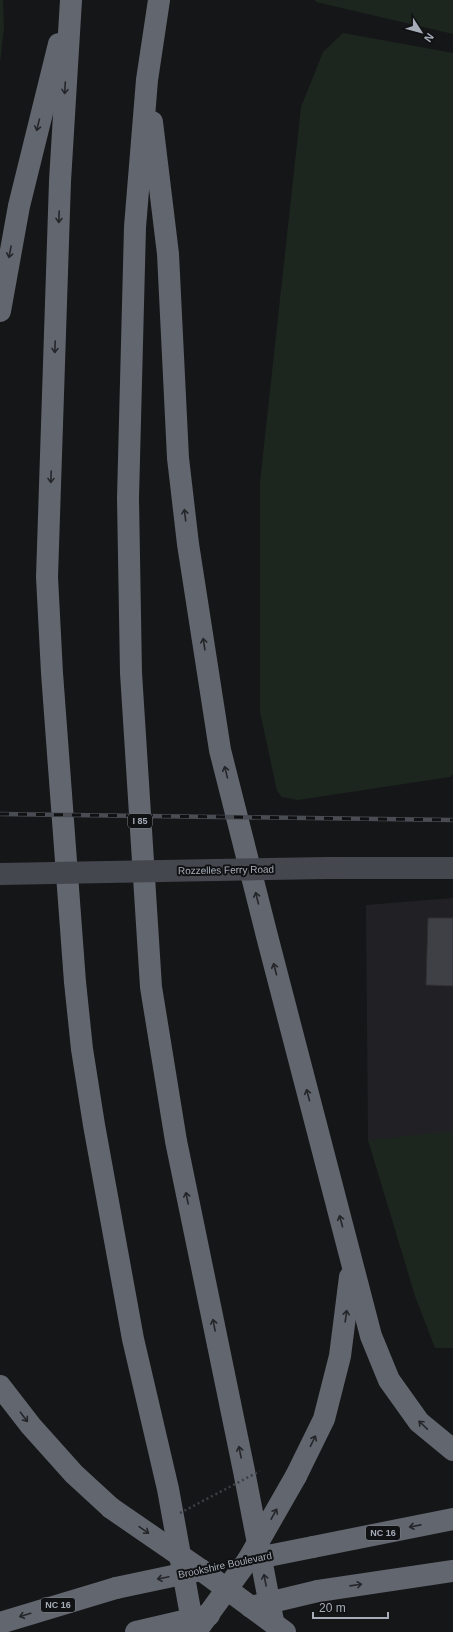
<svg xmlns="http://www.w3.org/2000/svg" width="453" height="1632" font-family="Arial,sans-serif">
  <rect width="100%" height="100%" fill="#151618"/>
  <path fill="#212125" d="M453,898V1335L368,1140L366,905Z"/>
  <g fill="#1d261e">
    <path d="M0,0H3L4,27L0,63Z"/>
    <path d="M315,0H453V34L316,2Z"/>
    <path d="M343,33L453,53V774L450,777L298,800L282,797L277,791L260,712V482L301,107L323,52Z"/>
    <path d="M453,1131V1348H435L415,1296L368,1140Z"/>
  </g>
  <path fill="#3f4045" stroke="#2f2f34" d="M428,918H453V986L426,985Z"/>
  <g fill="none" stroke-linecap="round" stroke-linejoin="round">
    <path stroke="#44474d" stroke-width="22" d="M327,868H453"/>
    <g stroke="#62666e" stroke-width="22">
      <path d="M71,0L60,181L47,577L52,673L75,982L82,1049L94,1125L133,1339L168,1489L194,1632"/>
      <path d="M159,0L147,80L135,227L128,498L131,673L151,987L176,1141L244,1471L273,1621"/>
      <path d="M152,122L168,254L178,458L188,544L220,750L267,936L371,1336L389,1380L419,1422L453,1450"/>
      <path d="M0,311L19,206L59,44"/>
      <path d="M0,1386L31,1426L74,1474L111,1508"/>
      <path d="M296,1476L324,1419L340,1356L350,1277"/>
      <path d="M313,1547L453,1519"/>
      <path d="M201,1570L251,1607"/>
      <path d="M318,1591L453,1571"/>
      <path d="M0,1623L116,1588"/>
      <path d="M197,1630L248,1560"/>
    </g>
    <defs>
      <path id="rail" d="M0,814L453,820"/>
    </defs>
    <use href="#rail" stroke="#494c52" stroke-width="4.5"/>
    <use href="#rail" stroke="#101113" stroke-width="3" stroke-dasharray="9" stroke-linecap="butt"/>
    <path stroke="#3c3f44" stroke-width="2.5" stroke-dasharray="2 3" stroke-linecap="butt" d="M180,1513L260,1471"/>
    <path stroke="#44474d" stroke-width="22" d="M0,874L327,868"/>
    <g stroke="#62666e" stroke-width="22">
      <path d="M111,1508L201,1570"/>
      <path d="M248,1560L296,1476"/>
      <path d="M248,1560L313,1547"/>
      <path d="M116,1588L201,1570"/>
      <path d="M251,1607L318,1591"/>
      <path d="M251,1607L285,1632"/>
      <path d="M136,1632L209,1615"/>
    </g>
  </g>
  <defs><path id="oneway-shaft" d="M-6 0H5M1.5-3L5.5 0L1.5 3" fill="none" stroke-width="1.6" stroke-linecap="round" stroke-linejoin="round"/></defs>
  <g stroke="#24262a">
    <use href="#oneway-shaft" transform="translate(65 88) rotate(93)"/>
    <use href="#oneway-shaft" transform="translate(38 125) rotate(104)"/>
    <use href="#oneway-shaft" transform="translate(59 217) rotate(92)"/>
    <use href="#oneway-shaft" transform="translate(10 252) rotate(101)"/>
    <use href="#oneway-shaft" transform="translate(55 347) rotate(92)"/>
    <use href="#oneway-shaft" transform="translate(51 477) rotate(92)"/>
    <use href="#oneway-shaft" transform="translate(185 515) rotate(-97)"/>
    <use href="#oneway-shaft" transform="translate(204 644) rotate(-99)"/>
    <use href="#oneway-shaft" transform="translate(226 772) rotate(-104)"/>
    <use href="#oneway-shaft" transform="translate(257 898) rotate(-104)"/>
    <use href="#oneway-shaft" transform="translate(275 969) rotate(-105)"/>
    <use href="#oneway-shaft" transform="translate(308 1095) rotate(-105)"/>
    <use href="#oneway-shaft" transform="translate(187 1198) rotate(-101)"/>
    <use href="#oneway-shaft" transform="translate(341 1221) rotate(-105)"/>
    <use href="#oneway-shaft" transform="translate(346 1316) rotate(-82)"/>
    <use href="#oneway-shaft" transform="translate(214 1325) rotate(-101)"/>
    <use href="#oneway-shaft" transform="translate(24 1417) rotate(53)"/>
    <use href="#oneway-shaft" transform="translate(423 1425) rotate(-136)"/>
    <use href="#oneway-shaft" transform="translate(313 1441) rotate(-64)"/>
    <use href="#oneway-shaft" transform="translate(240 1452) rotate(-101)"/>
    <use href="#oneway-shaft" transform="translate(274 1514) rotate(-61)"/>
    <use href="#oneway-shaft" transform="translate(415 1526) rotate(169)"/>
    <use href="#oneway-shaft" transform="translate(144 1530) rotate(35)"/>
    <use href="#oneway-shaft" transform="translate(163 1578) rotate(168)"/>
    <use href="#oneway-shaft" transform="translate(265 1580) rotate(-101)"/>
    <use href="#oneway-shaft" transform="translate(356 1585) rotate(-8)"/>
    <use href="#oneway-shaft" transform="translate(25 1615) rotate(163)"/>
  </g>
  <g text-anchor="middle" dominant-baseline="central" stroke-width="4" stroke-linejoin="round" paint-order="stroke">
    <g fill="#101113" stroke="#797e87" stroke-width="1">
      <rect x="128" y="814" width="24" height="14" rx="3"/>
      <rect x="366" y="1526" width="34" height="14" rx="3"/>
      <rect x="41" y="1598" width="34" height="14" rx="3"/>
    </g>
    <g font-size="9" font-weight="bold" fill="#a6adb9">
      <text x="140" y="821">I 85</text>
      <text x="383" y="1533">NC 16</text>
      <text x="58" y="1605">NC 16</text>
    </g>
    <g font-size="10" fill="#a6adb9" stroke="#101113">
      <text transform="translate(226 870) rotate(-1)">Rozzelles Ferry Road</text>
      <text transform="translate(225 1565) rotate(-12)">Brookshire Boulevard</text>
    </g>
  </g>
  <g transform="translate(421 32) rotate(126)" stroke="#101113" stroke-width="3" paint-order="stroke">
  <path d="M0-3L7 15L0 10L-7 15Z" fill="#a6adb9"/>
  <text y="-6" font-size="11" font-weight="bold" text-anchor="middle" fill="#a6adb9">N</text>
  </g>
  <path d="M313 1612v6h75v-6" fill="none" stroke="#a6adb9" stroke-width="2"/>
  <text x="319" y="1612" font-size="12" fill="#a6adb9" stroke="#101113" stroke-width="3" paint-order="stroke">20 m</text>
</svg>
